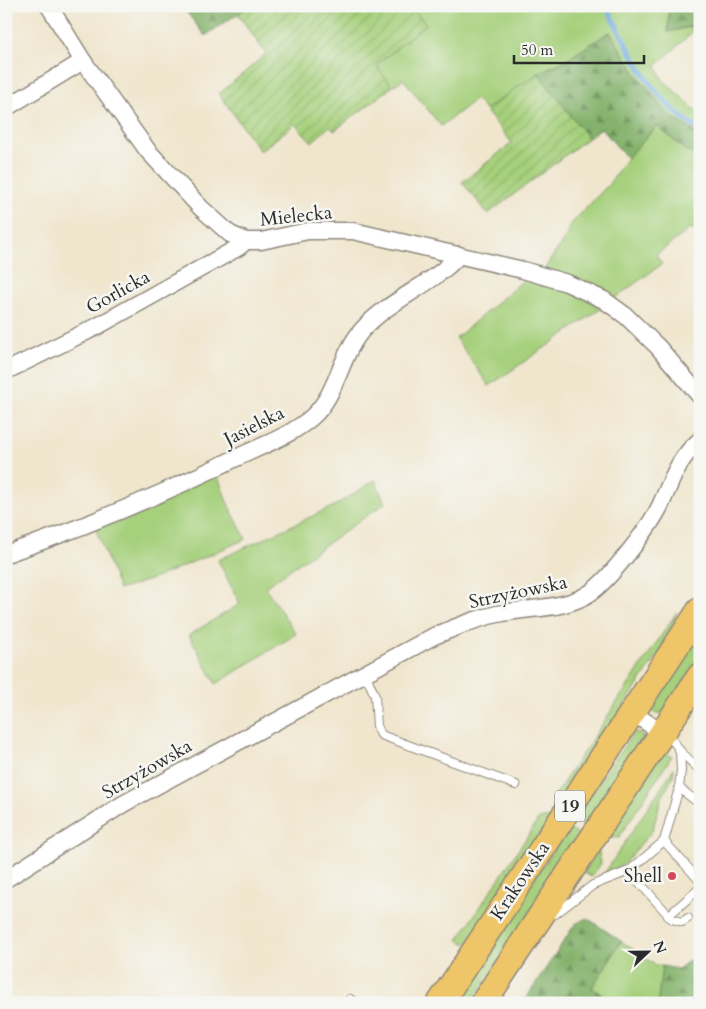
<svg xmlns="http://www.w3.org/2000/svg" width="706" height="1009" font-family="Cardo,serif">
  <defs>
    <pattern id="forest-firs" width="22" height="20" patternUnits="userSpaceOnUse" patternTransform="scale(1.25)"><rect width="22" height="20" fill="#84b26c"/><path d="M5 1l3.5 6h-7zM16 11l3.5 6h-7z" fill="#6c9159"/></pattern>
    <pattern id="garden-furrows" width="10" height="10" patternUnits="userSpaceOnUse" patternTransform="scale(1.25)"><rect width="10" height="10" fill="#a6d07c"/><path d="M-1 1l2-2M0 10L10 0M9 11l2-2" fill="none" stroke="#8fb36b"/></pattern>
  </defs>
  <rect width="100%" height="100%" fill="#f6f6f2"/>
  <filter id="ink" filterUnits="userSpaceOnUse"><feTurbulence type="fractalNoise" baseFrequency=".02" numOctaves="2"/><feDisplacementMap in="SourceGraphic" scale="10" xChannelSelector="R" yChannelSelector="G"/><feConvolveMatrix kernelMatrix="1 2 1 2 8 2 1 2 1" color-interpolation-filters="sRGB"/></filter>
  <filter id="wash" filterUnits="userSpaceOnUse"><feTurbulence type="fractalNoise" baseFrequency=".0096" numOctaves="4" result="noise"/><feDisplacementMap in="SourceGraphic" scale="20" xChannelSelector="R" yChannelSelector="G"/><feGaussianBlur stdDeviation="1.12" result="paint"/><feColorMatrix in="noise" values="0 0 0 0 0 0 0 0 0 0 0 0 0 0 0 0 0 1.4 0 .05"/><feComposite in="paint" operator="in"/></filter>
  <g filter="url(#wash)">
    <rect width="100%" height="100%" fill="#f0e6ce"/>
    <g fill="#a6d07c" stroke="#687e54">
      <path d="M409,6H676L669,12L668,32L700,25L656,66L663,80L695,110L700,112V135L670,116L636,74L609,32L568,59L538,73L485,110L476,99L441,126L403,79L392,87L376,65L426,24Z"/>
      <path d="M657,126L685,150L700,157V237L691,228L656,255L662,264L615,298L590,285L545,268L565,238L570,225L609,184L627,158Z"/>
      <path d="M526,278L579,294L602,308L489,386L456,338Z"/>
      <path d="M217,474L227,502L246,539L153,579L119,590L95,527Z"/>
      <path d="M375,480L385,503L265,587L296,634L216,684L189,635L240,604L218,560L336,505Z"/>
      <path d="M677,612L667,641L557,808L555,795Z"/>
      <path d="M700,629V657L663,713H654L650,706Z"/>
      <path d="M634,732L640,733L644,739L586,827L574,819Z"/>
      <path d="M661,752L672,756L619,837L604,839Z"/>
      <path d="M674,768L673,777L662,797L652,831L623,865L604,874Z"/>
      <path d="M551,817L467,944L458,940L539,819Z"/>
      <path d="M568,828L580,836L471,1003H453Z"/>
      <path d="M598,848L601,863L592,877L584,873Z"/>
      <path d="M621,941L655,965L662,966L658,1000L652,1003H614L592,988Z"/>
    </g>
    <g fill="url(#forest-firs)" stroke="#586e4c">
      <path d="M182,6H249L205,36Z"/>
      <path d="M676,6H700V24L668,32L669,12Z"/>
      <path d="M610,32L636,74L670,116L700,135V157L685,150L657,126L627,158L601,128L588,138L538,73L568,59Z"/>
      <path d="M587,918L621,941L592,988L614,1003H523L575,924Z"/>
      <path d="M700,953V1003H652L658,1000L662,966L678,969Z"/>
    </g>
    <g fill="url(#garden-furrows)" stroke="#687e54">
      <path d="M249,6H409L426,24L376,65L392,87L334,131L330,126L312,142L295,124L260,151L219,94L266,54L238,14Z"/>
      <path d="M538,73L588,138L488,214L462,182L512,143L485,110Z"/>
    </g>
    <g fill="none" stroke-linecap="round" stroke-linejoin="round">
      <path stroke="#72ace2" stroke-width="5" d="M606,6C633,55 650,100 700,130"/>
    </g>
  </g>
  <g filter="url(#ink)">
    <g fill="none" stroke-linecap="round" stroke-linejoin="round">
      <defs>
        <g id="service">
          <path d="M365,673L375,696L377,726L381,735L516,785"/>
          <path d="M680,751L700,770"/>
          <path d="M679,788L700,804"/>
          <path d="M664,841L700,881"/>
          <path d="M629,871L672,919L682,922L688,918"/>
          <path d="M555,914L593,885L629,871L664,841L679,788L681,770L680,751L674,742L666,736"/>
          <path d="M668,916L700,888"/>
          <path d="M350,999L355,1003"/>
        </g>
        <g id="minor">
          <path d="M49,6L83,61L148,151L201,208L230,234L246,241H261L308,231H353L523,270L567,283L604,300L626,316L658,347L700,396"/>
          <path d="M6,108L83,61"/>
          <path d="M6,371L96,327L239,247L246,241"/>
          <path d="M6,554C85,527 161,495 236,458C261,446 292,435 312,417C338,394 340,354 363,329C390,299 433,285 459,255"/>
          <path d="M632,712L662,733"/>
          <path d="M6,879L123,804L434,636C457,627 479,617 503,613C532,607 564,610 590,593C610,579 651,526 661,504C673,478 677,460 700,440"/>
        </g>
        <g id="primary">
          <path d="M440,1003L700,610"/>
          <path d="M483,1003L700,676"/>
        </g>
      </defs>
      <use href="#service" stroke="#8e887c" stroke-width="10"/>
      <use href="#minor" stroke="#8e887c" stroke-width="19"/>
      <use href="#primary" stroke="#8e887c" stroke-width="28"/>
      <use href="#service" stroke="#fff" stroke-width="8"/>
      <use href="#minor" stroke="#fff" stroke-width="16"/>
      <use href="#primary" stroke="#eec569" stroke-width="25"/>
    </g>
  </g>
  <circle fill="#d1495b" stroke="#f6f6f2" stroke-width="2" cx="672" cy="876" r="5"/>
  <g text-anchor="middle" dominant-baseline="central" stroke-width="5" stroke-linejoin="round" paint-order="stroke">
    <rect fill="#f6f6f2" stroke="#686867" stroke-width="1" x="555" y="790.5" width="30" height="31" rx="4"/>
    <g font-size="18" font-weight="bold" fill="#2b2b2b">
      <text x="570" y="806">19</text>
    </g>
    <g font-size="19" fill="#2b2b2b" stroke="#f6f6f2">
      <text transform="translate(296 216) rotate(-6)">Mielecka</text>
      <text transform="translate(118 292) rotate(-29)">Gorlicka</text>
      <text transform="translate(254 426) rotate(-27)">Jasielska</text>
      <text transform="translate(518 592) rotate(-12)">Strzyżowska</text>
      <text transform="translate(147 769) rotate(-30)">Strzyżowska</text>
      <text transform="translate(520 881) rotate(-56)">Krakowska</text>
    </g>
    <g font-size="19" fill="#2b2b2b" stroke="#f6f6f2" text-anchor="end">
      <text x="662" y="876">Shell</text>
    </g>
  </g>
  <rect width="706" height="1009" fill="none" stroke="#f6f6f2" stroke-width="25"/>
  <g transform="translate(648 952) rotate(68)" stroke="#f6f6f2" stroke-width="4" paint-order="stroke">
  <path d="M0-4L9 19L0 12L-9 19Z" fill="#2b2b2b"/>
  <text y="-8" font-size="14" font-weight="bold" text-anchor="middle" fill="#2b2b2b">N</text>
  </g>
  <path d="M514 55v8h130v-8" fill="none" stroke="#2b2b2b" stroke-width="2.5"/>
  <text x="521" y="55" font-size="15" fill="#2b2b2b" stroke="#f6f6f2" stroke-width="4" paint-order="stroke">50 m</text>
</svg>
